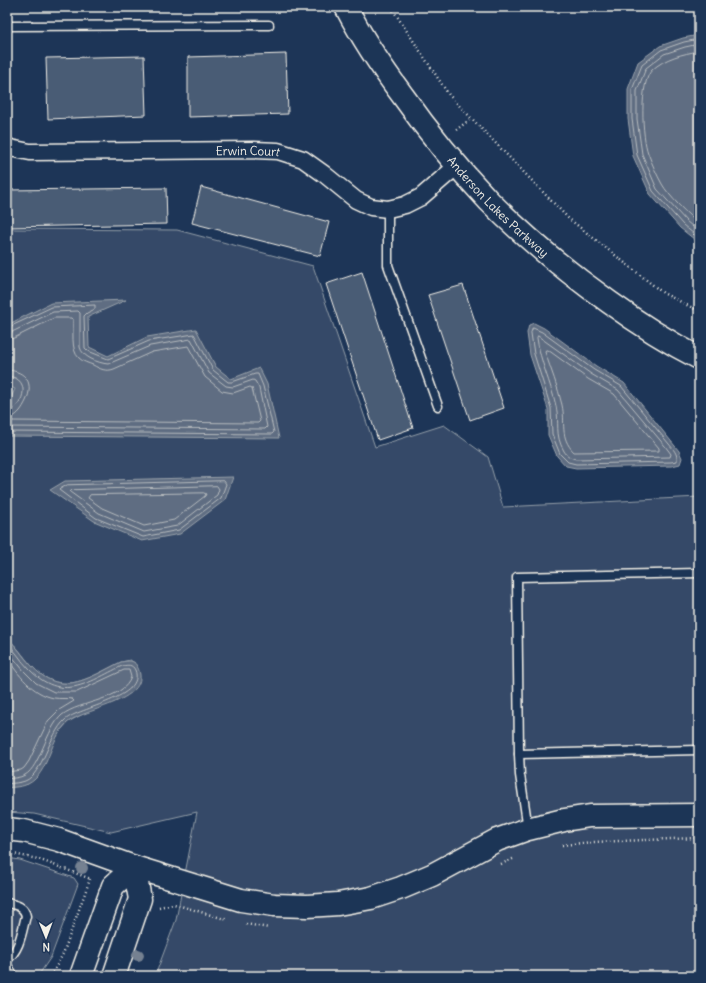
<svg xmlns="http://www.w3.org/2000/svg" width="706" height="983" font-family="Delius,sans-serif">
  <rect width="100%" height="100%" fill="#1d3557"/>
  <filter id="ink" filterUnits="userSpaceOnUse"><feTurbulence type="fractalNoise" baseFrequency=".025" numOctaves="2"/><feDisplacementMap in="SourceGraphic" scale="8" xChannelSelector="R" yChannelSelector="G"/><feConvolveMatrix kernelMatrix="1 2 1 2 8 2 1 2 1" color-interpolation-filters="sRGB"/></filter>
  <g filter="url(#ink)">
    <g fill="#354a67" stroke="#949ea8">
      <path d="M7,229L177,230L313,266L375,447L444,425L488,457L503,507L699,497V976H155L176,920L197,812L111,832L34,814L7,812V788L28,784L61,730L68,722L83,714L135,663L130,660L121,662C88,678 61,699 31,665C22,655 18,647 7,638Z"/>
      <path d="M7,858L20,860L74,878L78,884L51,957L38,976H7Z"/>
    </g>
    <g fill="#5e6d82" stroke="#9aa2ab">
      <path d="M699,35V243L680,228L650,194L633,156L628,119V89L638,62L660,46L683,38Z"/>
      <path d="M126,300L88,317L89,347L108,356L147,337L196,329L216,367L231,379L259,368L267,384L279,438L7,436V406L15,389L7,385V325L51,303Z"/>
      <path d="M534,323L544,328L596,366L624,383L679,451L682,458L680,464L672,466L576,468L566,466L557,456L548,435V409L530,355L527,333L529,325Z"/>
      <path d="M233,477L225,500L180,534L142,541L94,521L50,490L65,481Z"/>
      <path d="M7,638C18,647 22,656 31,665C61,699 88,678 121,662C128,661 133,659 137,666C156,701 83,708 67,723C50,738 49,774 28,784C22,787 14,787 7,788Z"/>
    </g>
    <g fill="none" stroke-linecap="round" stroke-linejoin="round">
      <g stroke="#b8bcbf" stroke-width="1">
        <path d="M699,39L684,42L661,50L642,65L632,90V119L637,155L653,191L683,225L699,238"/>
        <path d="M699,44L685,47L664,54L646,68L637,91V119L642,154L657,189L686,221L699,232"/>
        <path d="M699,51C682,54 665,58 652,70C639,83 642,137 648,153C652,164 657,175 662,184C668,195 689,216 699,224"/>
        <path d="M7,328L52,307L95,305V309L87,313L84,316L85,348L88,351L108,359L149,341L194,334L213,370L228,382H232L255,374H258L263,386L274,432L272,434L7,432"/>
        <path d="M533,328L542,332L594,370L621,386L669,444C673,449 678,454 677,461L671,462L576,464L568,462L560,454L552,434L551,408L534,354L531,333Z"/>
        <path d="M7,333L12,332L53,312L78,311L80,313V347C82,357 98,363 108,364L150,346L191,339L209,373L226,386L233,387L253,380L255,381L259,388L267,427L265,429L7,427"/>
        <path d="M538,336L591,374L618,390L665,446L671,454L670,457L576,459C571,458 567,456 564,451C554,434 560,423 556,406C551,383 540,362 537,338Z"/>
        <path d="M7,339L14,338L54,318H72L73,319C74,330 70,350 79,358C83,362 88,363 93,365C100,369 106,372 114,369L152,352L188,346L205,377L222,391L233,393L250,387L252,388L260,421L258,423L12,421L11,418C19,414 22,409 26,401C34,384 27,371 7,370"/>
        <path d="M546,350H548L588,379L614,394L659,448V451L574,452C559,437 566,423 562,405C558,387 551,370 545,352Z"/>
        <path d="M7,376C35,378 21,411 7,412"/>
        <path d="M224,481L226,484L221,498L179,530L143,537L96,518L59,490L60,489L67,485Z"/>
        <path d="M217,486L219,489L217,495L177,526L144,532L99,513L70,492L72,490Z"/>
        <path d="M204,493L206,494L205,496L174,520L144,526L102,508L88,498L90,495Z"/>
        <path d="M7,643C16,651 21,661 29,669C62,703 87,683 122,666C128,665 132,664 135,670C146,698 79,707 65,720C49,734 43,774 25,781C20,783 13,783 7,784"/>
        <path d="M7,650L24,671L36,683L54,692H77L124,670H129L131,677C124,700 80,701 62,715C46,729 40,767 25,775C20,778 13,778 7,779"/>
        <path d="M7,658C18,674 32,694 54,698C60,699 66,698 72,699L74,701L59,710L48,721L29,761L24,768L21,770L7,772"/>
      </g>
    </g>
    <g fill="#485b74" stroke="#f4f1e8">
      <path d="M286,54L288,114L188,117V57Z"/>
      <path d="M144,56L146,115L48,119L46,58Z"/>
      <path d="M201,187L329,222L320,256L192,223Z"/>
      <path d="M166,188L167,224L7,227V190Z"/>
      <path d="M362,272L413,428L378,440L326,284Z"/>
      <path d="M463,285L504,408L470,420L428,295Z"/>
    </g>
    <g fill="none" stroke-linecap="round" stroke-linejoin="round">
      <defs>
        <g id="lane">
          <path d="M7,26L269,25"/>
          <path d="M388,209V265L438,406"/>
          <path d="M699,573L517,577L519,754L699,750"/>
          <path d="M519,754L520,775L528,829"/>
          <path d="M7,903C16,905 24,906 26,916C22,930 20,951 7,959"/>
          <path d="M7,966L14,976"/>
        </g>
        <g id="street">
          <path id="s1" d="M7,146L10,148L30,152L254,150L278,151L303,159L324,174L356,200L371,207L388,209L405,205L421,197L458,165"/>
        </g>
        <g id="secondary">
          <path id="s2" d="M346,7C362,38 382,68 403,96C429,133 458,168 489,201C526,238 567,272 609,302C638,323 668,342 699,358"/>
          <path d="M7,829L24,831L59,840L134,867L241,900L274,905L307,906L338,904L371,898L401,888L432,875L497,840L528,829L564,820L590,816L699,815"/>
          <path d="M81,976L113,886L134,867"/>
          <path d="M114,976L140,899L134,867"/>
        </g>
      </defs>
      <use href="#lane" stroke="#f4f1e8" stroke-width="11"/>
      <use href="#street" stroke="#f4f1e8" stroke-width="19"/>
      <use href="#secondary" stroke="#f4f1e8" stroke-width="25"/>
      <g stroke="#f4f1e8" stroke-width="2.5" stroke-dasharray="1 3" stroke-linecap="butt">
        <path d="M391,7L449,95L568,218L663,293L699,311"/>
        <path d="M456,130L472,118"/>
        <path d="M562,845L593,842L697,838"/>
        <path d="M8,853L38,859L91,879"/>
        <path d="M501,864L515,858"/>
        <path d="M159,907L174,904L228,920"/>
        <path d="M246,924L269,928"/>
        <path d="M51,976L63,954L90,879"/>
      </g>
      <use href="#lane" stroke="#1d3557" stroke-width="8"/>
      <use href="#street" stroke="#1d3557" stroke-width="16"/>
      <use href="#secondary" stroke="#1d3557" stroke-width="22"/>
    </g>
    <g fill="#748191">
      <circle cx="82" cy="868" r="6"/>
      <circle cx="138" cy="955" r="6"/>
    </g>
  </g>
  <g text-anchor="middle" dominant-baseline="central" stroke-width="3" stroke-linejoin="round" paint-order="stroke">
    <g font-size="12" fill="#f4f1e8" stroke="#1d3557">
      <text stroke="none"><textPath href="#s1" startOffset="242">Erwin Court</textPath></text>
      <text stroke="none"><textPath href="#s2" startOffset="252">Anderson Lakes Parkway</textPath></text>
    </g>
  </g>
  <rect width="706" height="983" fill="none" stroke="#1d3557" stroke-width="24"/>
  <rect x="12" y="12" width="682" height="959" fill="none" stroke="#f4f1e8" stroke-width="1.5" filter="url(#ink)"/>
  <g transform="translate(46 937) rotate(179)" stroke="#1d3557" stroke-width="3" paint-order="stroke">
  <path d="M0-3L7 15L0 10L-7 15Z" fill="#f4f1e8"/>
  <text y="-6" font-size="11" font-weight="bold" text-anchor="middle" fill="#f4f1e8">N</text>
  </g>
</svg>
